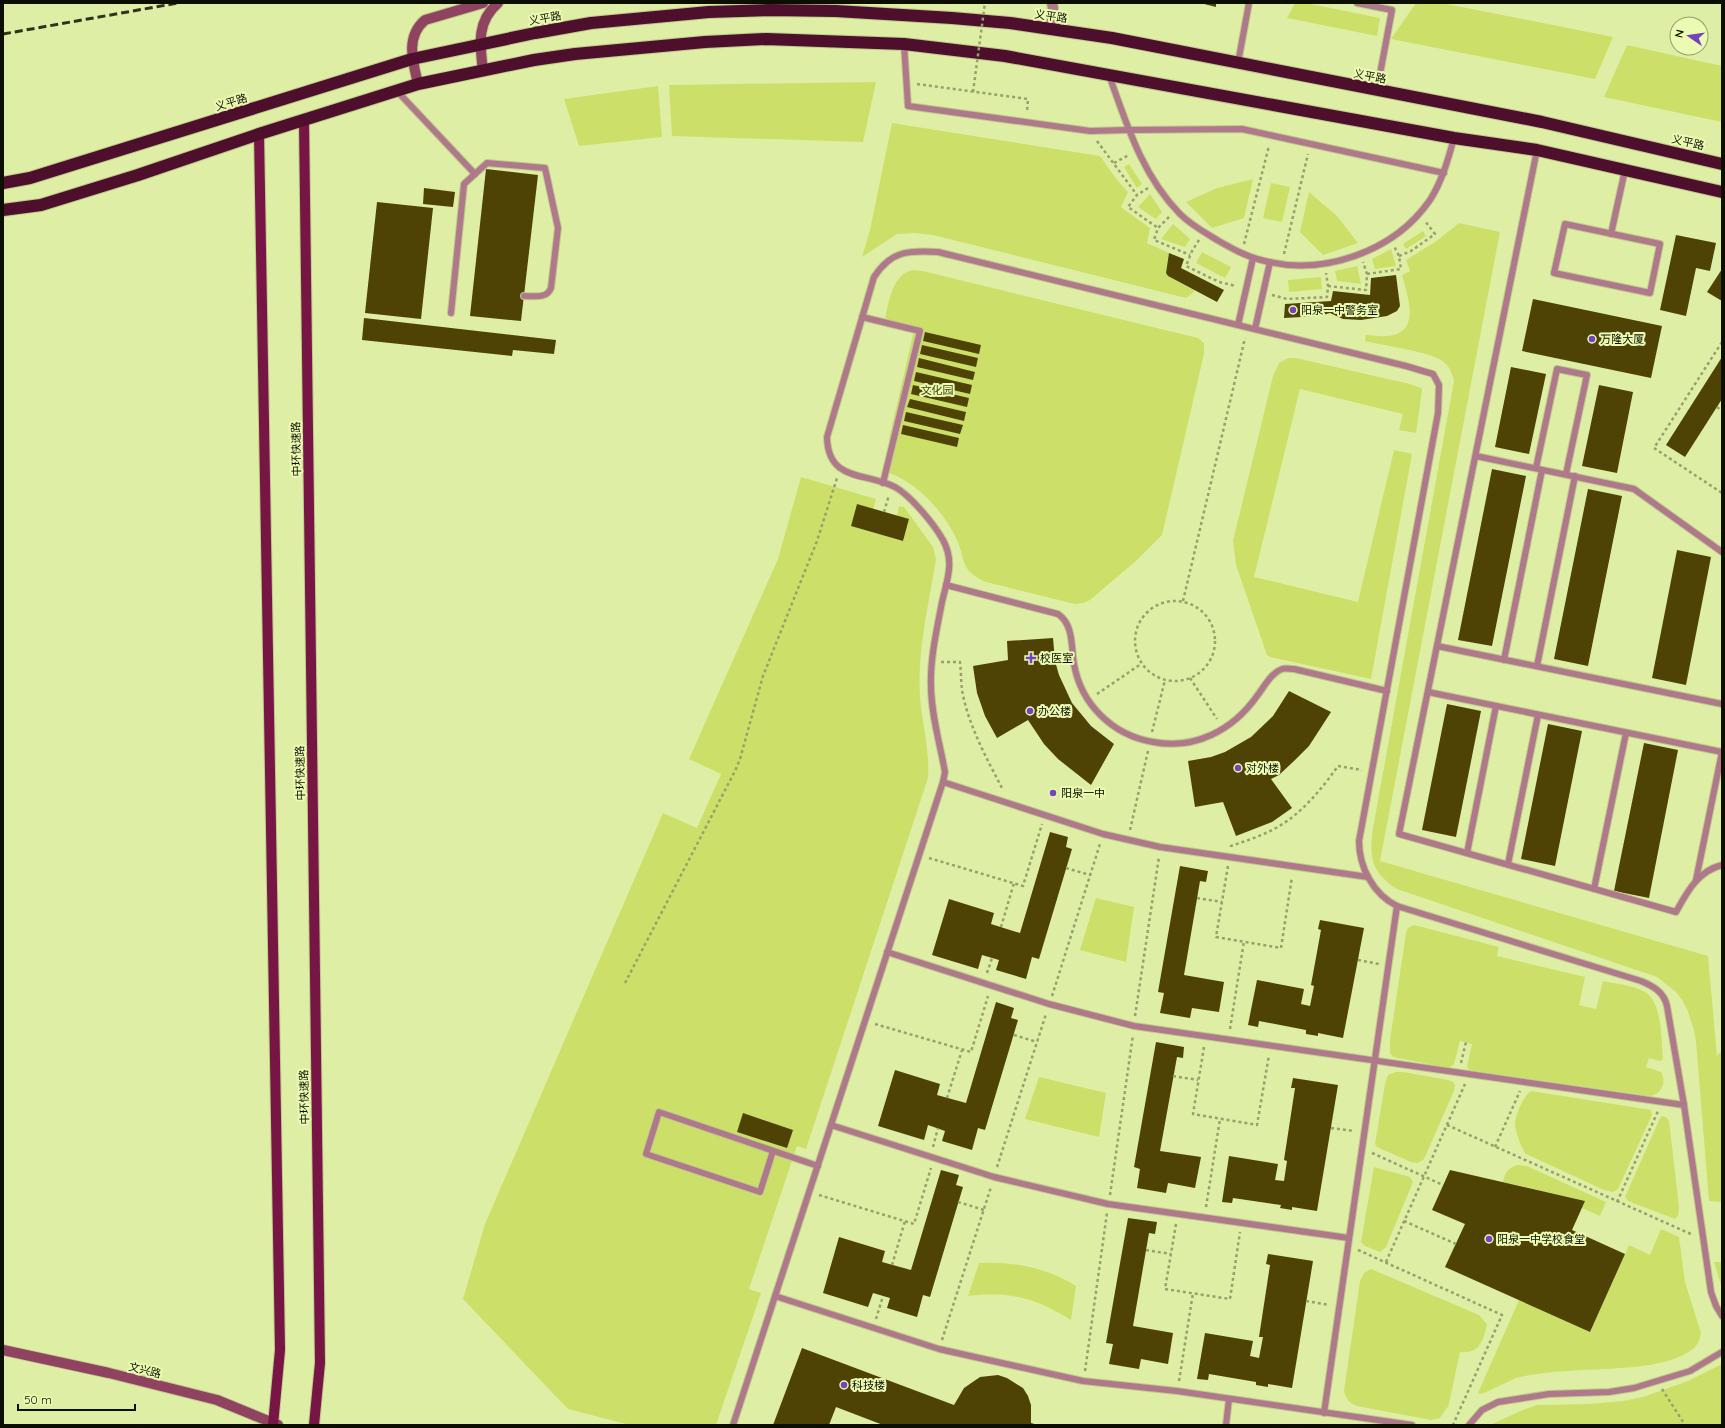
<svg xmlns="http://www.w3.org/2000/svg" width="1725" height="1428" font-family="Quicksand,'Noto Sans SC',sans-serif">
  <rect width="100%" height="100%" fill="#dfeea5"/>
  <g fill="#cce069">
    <path d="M1295,3H1306L1380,18L1377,36L1287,18Z"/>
    <path d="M1416,3H1442L1613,37L1595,79L1391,39Z"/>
    <path d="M1627,45L1722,66V122L1604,97Z"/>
    <path d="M876,82L863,142L672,136L669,85Z"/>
    <path d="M658,86L662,137L579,146L564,99Z"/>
    <path d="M892,123L1100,156L1117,180L1128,192L1121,207L1150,228L1147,243L1169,253L1166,273L1168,276L1195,291L1186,298L933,235L915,233L897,234L862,257L870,230Z"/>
    <path d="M1129,164L1142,184L1137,188L1124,167Z"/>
    <path d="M1253,179L1244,218L1212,228L1186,202L1217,188Z"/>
    <path d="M1271,183L1290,187L1282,222L1263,218Z"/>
    <path d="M1309,192L1337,216L1358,243L1323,255L1300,232Z"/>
    <path d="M1150,194L1162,212L1156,219L1138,207Z"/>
    <path d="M1459,223L1500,232L1380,861L1708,956L1717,1056L1722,1050V1202L1709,1201L1696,1042L1694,1030L1687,1009L1682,1000L1676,992L1657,977L1397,889C1371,872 1369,857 1373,828L1454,381C1452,372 1449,365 1441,360C1429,352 1381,345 1365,341L1366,335C1373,335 1381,337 1388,336C1422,333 1407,295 1402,275L1410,271L1406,260L1435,242Z"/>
    <path d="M1173,224L1190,239L1185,247L1161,239Z"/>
    <path d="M1423,231L1426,236L1406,249L1403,244Z"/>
    <path d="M1391,249L1396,266L1375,269L1372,259Z"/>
    <path d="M1202,252L1231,267L1225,278L1196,263Z"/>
    <path d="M1357,266L1361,284L1337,281L1335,271Z"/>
    <path d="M913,270L923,271L1198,338L1204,343V354L1162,535L1137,560L1090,600L1083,603L1075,604L986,582C958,570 967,559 955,536C943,511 916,482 889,473L897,441L889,439L915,326L885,319C889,302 892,274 913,270Z"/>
    <path d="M1321,277L1322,289L1289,292L1288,280Z"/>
    <path d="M1288,358H1296L1410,384L1421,388L1422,390L1416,433L1399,430L1403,414L1300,389L1254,577L1358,602L1394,450L1412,454L1371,679L1270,657L1267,655L1236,565L1233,541L1273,376L1279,363Z"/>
    <path d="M801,477L876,499L873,509L857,504L851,526L903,541L909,520L897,516L899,506L904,507L933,547L936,559C929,604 917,650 920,696C922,723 930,751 928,778L806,1149L797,1146L749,1289L761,1293L716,1425H630L568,1409L463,1299L485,1224L663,813L697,828L721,774L689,759L778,559Z"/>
    <path d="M1096,898L1134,907L1126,962L1080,950Z"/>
    <path d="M1414,925L1499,947L1497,956L1585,977L1579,1005L1596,1009L1603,981C1616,984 1633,985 1645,992C1663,1003 1661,1040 1663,1059L1660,1061L1649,1058L1646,1067L1661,1072C1667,1082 1662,1094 1650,1096L1469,1070L1467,1066L1472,1044L1460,1041L1454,1064L1449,1068L1393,1057L1390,1053V1040L1406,933L1408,928Z"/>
    <path d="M1396,1072H1403L1448,1080L1453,1082L1455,1085L1454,1091L1424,1159L1418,1163L1411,1162L1377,1147L1375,1144L1385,1084L1388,1075Z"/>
    <path d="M1039,1077L1106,1093L1099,1137L1025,1119Z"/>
    <path d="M1531,1091L1651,1110L1652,1115L1618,1189L1613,1192L1604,1190L1526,1154C1521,1148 1516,1133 1515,1125C1514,1117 1524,1095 1531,1091Z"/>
    <path d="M1662,1116L1666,1117L1669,1121L1679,1207L1678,1216L1675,1219L1628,1201L1625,1197L1660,1118Z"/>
    <path d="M1518,1165L1527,1166L1606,1202L1600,1216L1582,1208L1585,1201L1503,1182C1505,1173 1508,1167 1518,1165Z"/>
    <path d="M1374,1167L1410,1177L1413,1182L1386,1247L1380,1252L1365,1246L1361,1242Z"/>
    <path d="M1661,1229L1679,1237L1685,1282L1701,1333C1700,1339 1698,1345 1693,1349C1670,1366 1634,1367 1607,1369C1581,1370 1555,1371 1530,1375L1516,1378L1482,1394L1478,1393L1519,1300L1590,1332L1629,1245L1650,1255Z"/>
    <path d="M1714,1262H1722V1289L1721,1285Z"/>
    <path d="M979,1263C1014,1261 1047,1268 1076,1286L1071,1320C1035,1298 1011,1291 968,1296Z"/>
    <path d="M1371,1269L1479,1315L1487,1324C1483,1342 1479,1354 1460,1352L1448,1408L1447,1407L1440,1418L1431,1420L1357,1406C1349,1403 1346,1399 1344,1391L1360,1281L1364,1273Z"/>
    <path d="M1722,1364V1425H1490L1525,1409L1537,1405L1589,1404L1623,1401L1643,1397L1688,1381Z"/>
  </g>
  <g fill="#4e4305">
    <path d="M1200,3H1216V7Z"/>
    <path d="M486,169L538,175L521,321L470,316Z"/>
    <path d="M424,188L455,192L453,207L423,204Z"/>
    <path d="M377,202L433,208L421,319L365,313Z"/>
    <path d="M1676,235L1716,243L1710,271L1696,268L1686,316L1660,310Z"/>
    <path d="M1169,253L1184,259L1181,268L1224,290L1217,302L1168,276L1166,273Z"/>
    <path d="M1722,269V301L1707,292Z"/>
    <path d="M1396,275L1400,306L1397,311L1387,316L1361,320L1343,319L1330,313L1319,316L1284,318L1285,304L1331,301L1333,291L1370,295L1371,278Z"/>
    <path d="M1533,299L1662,326L1651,378L1522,351Z"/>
    <path d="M364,318L556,340L554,354L513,350L512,356L362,340Z"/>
    <path d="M925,332L981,345L979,354L923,341Z"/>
    <path d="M922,345L978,358L976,367L920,354Z"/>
    <path d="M1722,357V399L1685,457L1666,445Z"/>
    <path d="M919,358L975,372L973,380L917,367Z"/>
    <path d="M1511,367L1546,374L1529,454L1495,447Z"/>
    <path d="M916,372L972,385L970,394L914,381Z"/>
    <path d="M913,385L969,398L967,407L911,394Z"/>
    <path d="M1599,385L1633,392L1617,473L1582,466Z"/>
    <path d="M910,399L966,412L964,421L907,407Z"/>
    <path d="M906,412L963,425L960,434L904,421Z"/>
    <path d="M903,425L959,438L957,447L901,434Z"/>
    <path d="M1492,469L1526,476L1492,646L1458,640Z"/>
    <path d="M1588,489L1622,496L1588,666L1554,659Z"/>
    <path d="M857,504L909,519L903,541L851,526Z"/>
    <path d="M1677,550L1711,557L1686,685L1652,678Z"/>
    <path d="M1053,638L1055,661L1059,675L1072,703L1091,726L1114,744L1091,785L1058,759L1044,744L1028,720L997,738L985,716L977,693L973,666L1008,660L1007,641Z"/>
    <path d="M1289,691L1331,712L1309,746L1294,761L1279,775L1271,779L1292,808L1272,822L1236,836L1223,802L1195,807L1188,761L1211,757L1225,752L1251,737L1273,716Z"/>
    <path d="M1447,704L1481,711L1456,837L1422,830Z"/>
    <path d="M1548,724L1582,731L1555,866L1521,859Z"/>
    <path d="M1644,743L1678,750L1649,898L1614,891Z"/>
    <path d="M1050,832L1068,837L1066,847L1072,849L1039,959L1032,957L1026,979L996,970L999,960L982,955L978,969L932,955L949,899L994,913L991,924L1020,933Z"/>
    <path d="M1180,866L1208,871L1206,882L1200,881L1184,975L1224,982L1219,1012L1192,1008L1190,1018L1160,1013L1164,993L1158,992Z"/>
    <path d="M1320,920L1364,928L1343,1038L1318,1033V1036L1306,1034V1030L1259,1021L1258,1027L1248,1025L1257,980L1304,989L1301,1004L1310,1006L1314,986L1311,985L1321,930L1318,929Z"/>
    <path d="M996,1002L1014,1008L1011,1018L1018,1020L985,1130L978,1128L972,1150L942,1141L945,1131L928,1125L924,1140L878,1126L895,1070L940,1084L937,1095L966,1103Z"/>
    <path d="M1156,1042L1184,1047L1183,1058L1177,1057L1160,1151L1201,1157L1195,1188L1168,1183L1166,1193L1137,1188L1140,1169L1134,1167Z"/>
    <path d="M1293,1078L1338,1085L1317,1211L1292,1207V1210L1280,1208L1281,1205L1233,1198L1232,1203L1222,1202L1229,1156L1278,1164L1275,1180L1284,1181L1287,1161L1284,1160L1295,1088H1291Z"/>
    <path d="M743,1113L793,1130L787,1148L737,1132Z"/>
    <path d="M941,1170L959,1175L956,1185L963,1187L930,1297L923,1295L917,1317L887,1308L890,1298L873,1293L868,1307L823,1293L839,1237L885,1251L882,1262L911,1270Z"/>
    <path d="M1450,1170L1585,1201L1572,1230L1625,1254L1590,1332L1445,1267L1465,1224L1432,1210Z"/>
    <path d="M1128,1218L1157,1222L1155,1234L1149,1233L1133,1326L1173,1333L1168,1364L1141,1359L1139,1369L1109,1364L1113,1344L1106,1343Z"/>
    <path d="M1268,1254L1313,1261L1292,1388L1268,1384V1387L1256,1385V1382L1209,1374L1208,1380L1197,1379L1205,1333L1253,1341L1250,1356L1259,1358L1263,1337H1259L1270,1265L1266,1264Z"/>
    <path d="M802,1348L954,1405L964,1388L980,1377L998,1375L1007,1378L1023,1388L1028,1396L1031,1405V1423L1038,1425H883L836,1407L829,1425H773Z"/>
  </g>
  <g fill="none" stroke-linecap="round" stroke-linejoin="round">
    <defs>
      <g id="lane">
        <path d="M1357,3L1392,10L1377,90"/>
        <path d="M904,44L908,106L1090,131L1128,130L1242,129L1444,173"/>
        <path d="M1238,63L1249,3"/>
        <path d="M1109,75C1127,125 1142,175 1180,214C1191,225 1204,232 1217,240C1231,248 1245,256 1261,260C1322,277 1394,252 1430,200C1442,181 1448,160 1454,138"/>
        <path d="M396,90L475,174"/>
        <path d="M1537,150L1399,834L1676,912C1687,892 1698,871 1722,865"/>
        <path d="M1565,224L1660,244L1650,293L1554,273Z"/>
        <path d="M1611,234L1625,170"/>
        <path d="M451,313L464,184L487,163L545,168L558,228L551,288C547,299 534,296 524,296"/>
        <path d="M862,317L920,331L883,483"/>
        <path d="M1238,325L1253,258"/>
        <path d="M1255,329L1270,262"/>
        <path d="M1476,456L1634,489L1722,552"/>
        <path d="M1536,468L1557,369L1587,375L1566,474"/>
        <path d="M946,585L1058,614C1074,625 1071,647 1074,664C1081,704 1112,735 1153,742C1195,750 1233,730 1257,696C1264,687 1271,673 1282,669C1285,668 1290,669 1294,669L1387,691"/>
        <path d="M1437,646L1722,704"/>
        <path d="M1504,660L1542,470"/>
        <path d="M1537,666L1575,476"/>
        <path d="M1428,692L1722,752"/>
        <path d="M943,782L1103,834L1160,847L1368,877"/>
        <path d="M1467,853L1496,706"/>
        <path d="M1508,864L1538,715"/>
        <path d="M1696,880L1722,752"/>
        <path d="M1594,889L1626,733"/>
        <path d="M887,952L1049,1004L1134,1026L1684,1105"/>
        <path d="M831,1125L994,1177L1108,1204L1349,1238"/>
        <path d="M773,1151L760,1192L646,1154L659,1112L818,1166"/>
        <path d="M775,1296L939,1349L1083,1381L1177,1391L1412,1425"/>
        <path d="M1324,1413L1397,906"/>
        <path d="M733,1425L943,782L945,772C940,744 931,714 931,686C930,658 937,629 942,602C947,580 955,562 943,540C934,524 911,496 895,487C865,472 828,482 827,437L874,277C891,251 908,250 938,252L1406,366L1433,374L1439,385L1438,413L1359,841C1359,867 1373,894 1397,906L1641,981C1653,986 1664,992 1667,1006L1684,1105L1711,1292L1716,1306L1722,1316"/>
        <path d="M1226,1425L1229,1399"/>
        <path d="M1469,1425L1482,1410L1498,1402L1549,1394L1609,1392L1634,1388L1690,1371L1722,1352"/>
      </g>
      <path id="street" d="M1051,30L1053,8L1052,3"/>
      <g id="secondary">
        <path d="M483,71C480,45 476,22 498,3"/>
        <path d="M418,84C413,62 405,37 425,20L483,3"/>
        <path d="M3,1350L109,1373L217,1400L278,1425"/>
      </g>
      <g id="primary">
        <path d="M304,121L320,1363L314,1425"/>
        <path d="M259,134L280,1350L273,1425"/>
      </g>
      <g id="highway">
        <path d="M3,183L30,178L412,59L535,33L591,23L709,12L769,10L836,11L952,18L1010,23L1112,38L1542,122L1722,164"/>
        <path d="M3,210L41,205L138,175L259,134L418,84L534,60L575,54L705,42L766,39L904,44L1005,56L1454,138L1537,150L1722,192"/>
      </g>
    </defs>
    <use href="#lane" stroke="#bdca8b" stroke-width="8"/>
    <use href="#street" stroke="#bdca8b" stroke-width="12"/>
    <use href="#secondary" stroke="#bdca8b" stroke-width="12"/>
    <use href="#primary" stroke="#bdca8b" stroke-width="12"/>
    <use href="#highway" stroke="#bdca8b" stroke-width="14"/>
    <g stroke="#96a16c" stroke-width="2.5" stroke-dasharray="3 3" stroke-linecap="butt">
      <path d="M917,84L1028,99L1027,112"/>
      <path d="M1097,141L1137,195"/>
      <path d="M1114,163L1129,155"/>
      <path d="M1148,188L1137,195L1128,207L1158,228"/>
      <path d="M1169,217L1158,228L1154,240L1190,255"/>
      <path d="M1199,240L1192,251L1186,266L1219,282L1236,286"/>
      <path d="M1244,244L1269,146"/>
      <path d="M1284,254L1308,154"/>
      <path d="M1399,256L1411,251L1435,234L1425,221"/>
      <path d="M1367,274L1401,269L1399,256L1394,246"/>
      <path d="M1328,286L1366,290L1367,274L1363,262"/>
      <path d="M1272,295L1287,299L1327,297L1328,286L1326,273"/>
      <path d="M1722,342L1654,448L1722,493"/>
      <path d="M1717,407L1722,411"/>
      <path d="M884,512L889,495"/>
      <circle cx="1175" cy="641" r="40"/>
      <path d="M1183,601L1245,338"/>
      <path d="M941,662H960C961,671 961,681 962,690C968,725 987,759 1003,790"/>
      <path d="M1190,678L1217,719"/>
      <path d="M1097,694L1141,664"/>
      <path d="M1152,732L1165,680"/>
      <path d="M1130,830L1148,751"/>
      <path d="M1231,847V846C1245,841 1259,837 1272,830C1299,817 1321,790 1338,766L1362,770"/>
      <path d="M929,858L1023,886L1042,824"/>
      <path d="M1228,866L1216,937L1281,948L1292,877"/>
      <path d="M1066,868L1090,875"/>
      <path d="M1197,898L1222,902"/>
      <path d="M1001,927L1014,883"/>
      <path d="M1358,960L1379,964"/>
      <path d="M987,973L992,958"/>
      <path d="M625,983L735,771L740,759L763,676L817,541L837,478"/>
      <path d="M1052,996L1100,844"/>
      <path d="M1135,1016L1159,857"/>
      <path d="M875,1024L971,1052L988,996"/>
      <path d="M1230,1029L1244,941"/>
      <path d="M1014,1035L1037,1042"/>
      <path d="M1204,1047L1193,1114L1257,1125L1269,1055"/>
      <path d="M1461,1063L1466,1042"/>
      <path d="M1173,1076L1198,1080"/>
      <path d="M947,1098L962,1050"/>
      <path d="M1447,1125L1693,1235"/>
      <path d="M1331,1128L1354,1131"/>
      <path d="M933,1147L938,1128"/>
      <path d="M1495,1147L1520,1091"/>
      <path d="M1372,1153L1443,1185"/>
      <path d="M997,1167L1046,1014"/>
      <path d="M819,1195L914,1224L931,1168"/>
      <path d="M1110,1195L1133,1035"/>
      <path d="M958,1202L984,1210"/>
      <path d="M1617,1202L1658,1111"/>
      <path d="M1206,1207L1220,1119"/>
      <path d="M1404,1221L1456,1244"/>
      <path d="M1176,1224L1165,1289L1230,1299L1240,1232"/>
      <path d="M1146,1250L1171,1254"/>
      <path d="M1358,1250L1502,1315L1453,1425"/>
      <path d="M1386,1262L1465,1084"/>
      <path d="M892,1265L905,1221"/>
      <path d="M1306,1301L1329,1305"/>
      <path d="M876,1319L883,1296"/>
      <path d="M942,1340L991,1187"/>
      <path d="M1085,1371L1107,1213"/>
      <path d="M1179,1381L1193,1293"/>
      <path d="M1662,1389L1685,1425"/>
    </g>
    <use href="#lane" stroke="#b0798b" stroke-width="6"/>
    <use href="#street" stroke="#b0798b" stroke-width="10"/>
    <use href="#secondary" stroke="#904361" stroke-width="10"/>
    <use href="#primary" stroke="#771544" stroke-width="10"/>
    <use href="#highway" stroke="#4e0f2c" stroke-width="12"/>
    <path stroke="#2e331b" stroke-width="3" stroke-dasharray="8 4" stroke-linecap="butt" d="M3,34L178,3"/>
    <path stroke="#96a16c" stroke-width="2.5" stroke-dasharray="3 3" stroke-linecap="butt" d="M973,92L985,3"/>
  </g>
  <g fill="#7344bc" stroke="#ecfbb2" stroke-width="1.5">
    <circle cx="1293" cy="310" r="4"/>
    <circle cx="1592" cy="339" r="4"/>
    <path d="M1029 652h4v4h4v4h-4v4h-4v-4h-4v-4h4z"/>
    <circle cx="1030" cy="711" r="4"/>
    <circle cx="1238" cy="768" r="4"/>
    <circle cx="1053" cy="793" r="4"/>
    <circle cx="1489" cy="1239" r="4"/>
    <circle cx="844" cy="1385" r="4"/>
  </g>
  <g text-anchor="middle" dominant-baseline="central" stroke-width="4" stroke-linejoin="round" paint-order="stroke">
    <g font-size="11" fill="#0c0f00" stroke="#ecfbb2">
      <text transform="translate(1051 16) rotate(8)">义平路</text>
      <text transform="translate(545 18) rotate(-10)">义平路</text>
      <text transform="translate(1370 76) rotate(11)">义平路</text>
      <text transform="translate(231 102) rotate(-17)">义平路</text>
      <text transform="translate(1688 142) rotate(13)">义平路</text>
      <text transform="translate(296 449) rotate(-91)">中环快速路</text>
      <text transform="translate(300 773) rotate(-91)">中环快速路</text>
      <text transform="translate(304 1097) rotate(-91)">中环快速路</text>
      <text transform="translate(145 1370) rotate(14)">文兴路</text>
    </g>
    <g font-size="11" fill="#0c0f00" stroke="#ecfbb2" text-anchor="start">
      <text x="1301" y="310">阳泉一中警务室</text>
      <text x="1600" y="339">万隆大厦</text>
      <text x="1040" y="658">校医室</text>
      <text x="1038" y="711">办公楼</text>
      <text x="1246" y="768">对外楼</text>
      <text x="1061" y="793">阳泉一中</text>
      <text x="1497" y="1239">阳泉一中学校食堂</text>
      <text x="852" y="1385">科技楼</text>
    </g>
    <g font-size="11" fill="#3e460f" stroke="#ecfbb2">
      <text x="937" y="390">文化园</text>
    </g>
  </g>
  <rect width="1725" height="1428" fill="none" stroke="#0c0f00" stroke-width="8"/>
  <g transform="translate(1689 36) rotate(283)"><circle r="19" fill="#ecfbb2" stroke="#929d6b"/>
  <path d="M0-3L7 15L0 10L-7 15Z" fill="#7344bc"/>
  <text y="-6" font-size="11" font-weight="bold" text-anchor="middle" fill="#0c0f00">N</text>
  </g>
  <path d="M18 1404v6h117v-6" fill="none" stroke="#0c0f00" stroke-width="2"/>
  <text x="24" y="1404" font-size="12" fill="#0c0f00" stroke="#ecfbb2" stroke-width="3" paint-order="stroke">50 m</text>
</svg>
